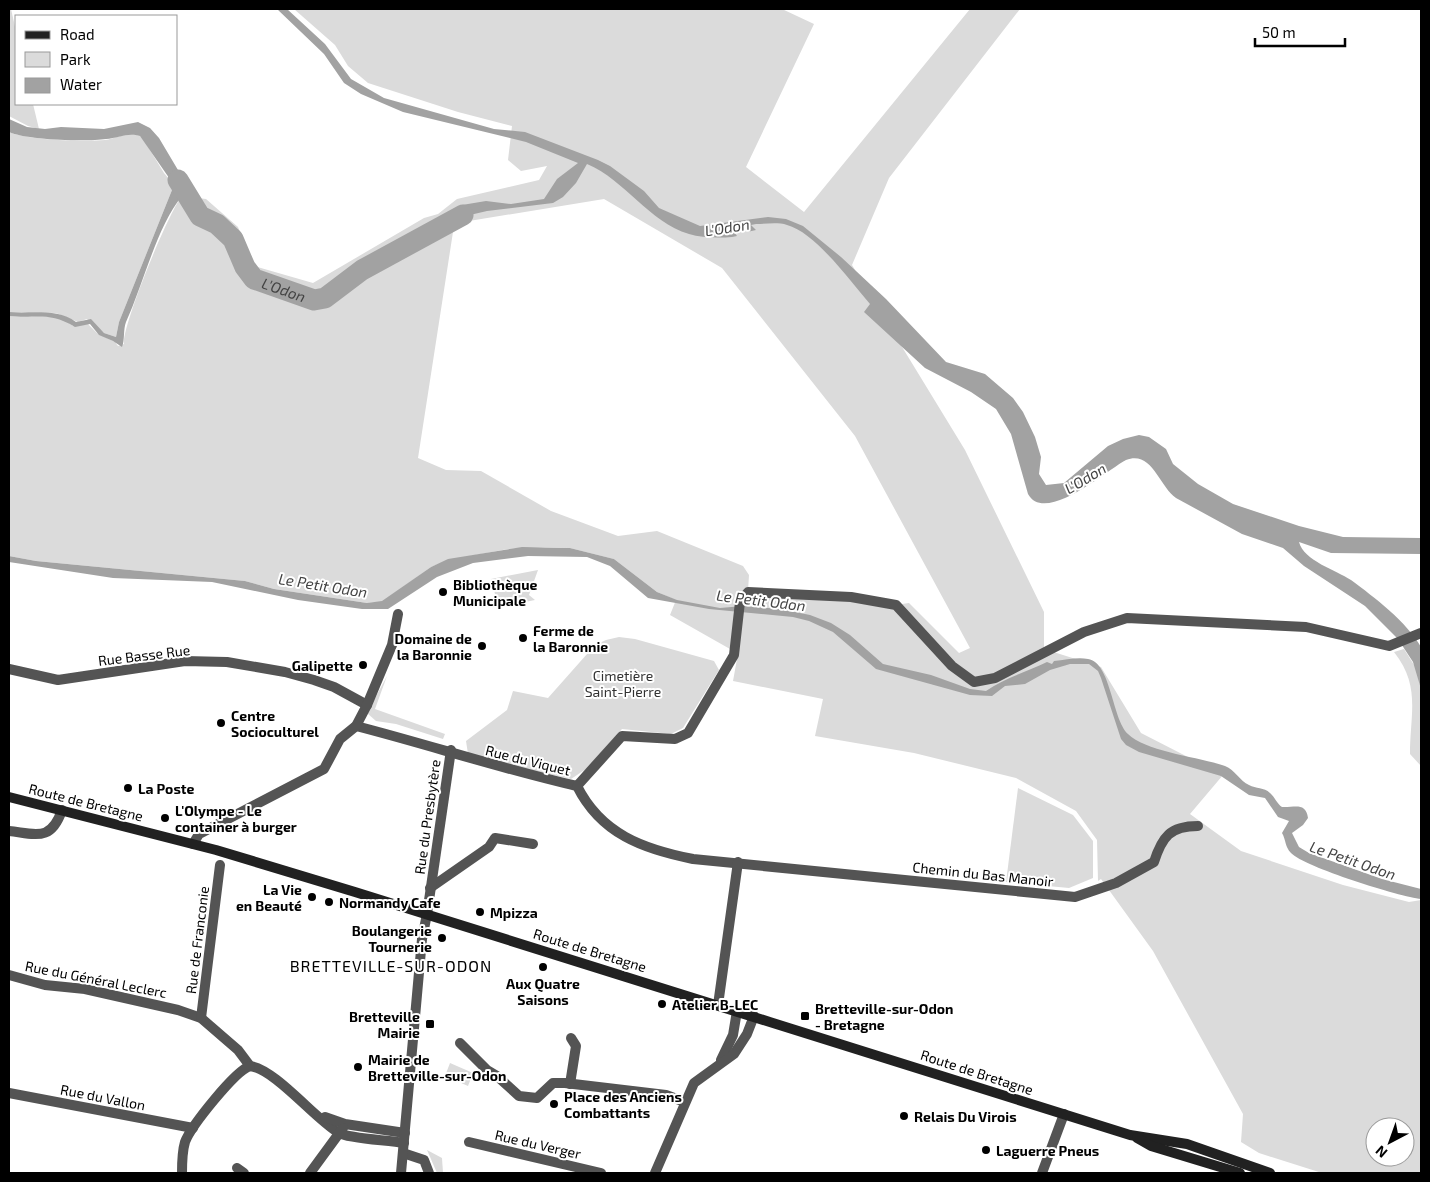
<svg xmlns="http://www.w3.org/2000/svg" width="1430" height="1182" font-family="'Exo 2',sans-serif">
  <rect width="100%" height="100%" fill="#fff"/>
  <g fill="#dbdbdb" fill-rule="evenodd">
    <path d="M9,9H11L16,31V104H33L39,129L28,126L9,116Z"/>
    <path d="M294,9H782L814,24L746,167L804,212L970,9H1020L889,178L852,265L965,450L1044,612V649L1101,667L1141,733L1223,775L1190,814L1241,851L1343,885L1409,902L1421,900V1173H1322L1259,1153L1241,1142L1243,1114L1153,951L1101,879L1098,881L1097,840L1076,811L1016,778L914,753L815,736L823,699L733,681L739,648L730,649L670,615L676,600L657,592L614,559L570,548L545,547L508,549L448,560L431,567L382,602L367,603L274,589L245,581L36,561L9,556V316C32,318 54,311 73,326L88,324L97,333L115,342L118,346L124,344C121,328 169,211 182,196L206,199L238,227L254,266L313,283L424,218L438,214L457,199L539,180L547,166L521,171L508,160L512,126L458,112L368,83L348,66L335,45ZM604,199L722,268L855,436L970,648L959,653L909,603L895,605L748,591L749,575L743,566L657,531L618,536L551,511L481,471L446,470L418,458L453,232L463,222ZM1375,1127H1405V1157H1375Z"/>
    <path d="M9,132C27,140 84,142 105,140C118,138 129,130 142,137L164,173L174,185L119,322L116,337L104,333L87,319L78,322L56,313L9,312Z"/>
    <path d="M538,570L529,595L535,600L505,606L499,609L491,579Z"/>
    <path d="M619,637L635,639L714,661L719,670L683,728L671,734L622,729L586,769L571,779L502,764L468,754L466,741L507,710L513,691L548,698L595,645L606,640Z"/>
    <path d="M1404,649L1416,668L1421,689V766L1410,754C1410,714 1421,686 1394,652Z"/>
    <path d="M387,676L375,709L445,734L443,739L396,724L376,721L367,713Z"/>
    <path d="M1018,788L1073,815L1093,841V878L1069,888L1006,882Z"/>
    <path d="M450,1063L473,1073L468,1086L445,1076Z"/>
    <path d="M427,1150L442,1158L443,1173H437Z"/>
  </g>
  <g fill="#a2a2a2">
    <path d="M277,9H287L325,44L351,79L384,98L494,129L525,132L598,160L610,166L644,191L659,208L700,226L768,217L786,219L803,226L841,257L886,299L946,362L985,374L1013,398L1023,412L1035,437L1041,457L1039,474L1046,485L1064,483L1108,446L1123,439L1139,435L1149,437L1166,449L1173,464L1198,484L1233,504L1299,526L1343,537L1421,538V554L1331,553L1299,542C1304,561 1336,570 1351,580C1374,597 1407,622 1421,647C1424,653 1421,680 1421,689L1413,662L1398,639L1365,606L1304,566L1283,548L1242,534L1176,498C1159,486 1152,450 1126,460C1107,470 1045,525 1028,494L1011,434L996,409L971,392L925,368L864,312L870,304C851,282 815,232 787,225C778,222 766,224 756,224L751,225L756,230L747,232L741,226L731,228L737,236L732,237C719,238 702,238 689,234C649,222 625,180 587,164L576,183L563,197L553,203L487,211L457,218L347,278L329,294L317,300L258,284L241,274L235,265L227,237L216,225L193,213L184,196H182C157,226 143,285 126,322C123,330 125,340 122,347L113,341L99,335L90,324L75,327C48,311 37,319 9,316V312C31,314 57,308 76,322L91,319L104,333L116,337L119,322L174,185L140,136C128,132 118,138 106,139C86,142 26,140 9,132V119L27,127L45,129L61,127L104,129L138,122L150,128L159,138L194,197L192,203L198,211L217,217L232,233L237,239L239,264L281,286L316,295L325,291L347,272L413,234L448,217L462,205L486,201L511,204L544,199L557,179L578,163L526,142L403,112L361,94L344,83L324,54Z"/>
    <path d="M522,547L570,548L614,559L657,592L677,600L720,608L743,606L780,609L810,615L831,623L850,635L883,664L931,675L970,689L986,691C1004,678 1027,672 1047,662L1052,664L1054,661C1066,660 1077,657 1088,659C1111,662 1112,719 1128,734C1146,752 1200,757 1225,766C1235,770 1240,781 1249,785C1256,789 1264,787 1270,793C1275,797 1277,804 1282,807C1293,808 1306,801 1308,818L1303,825L1292,833L1299,847L1309,853L1382,879L1421,889V899C1401,897 1304,867 1291,853C1285,847 1286,840 1282,833L1289,821L1278,817L1265,798L1249,795L1221,776L1139,752L1126,745L1121,739L1101,678L1098,671L1089,664H1070L1050,670L1025,684L1005,686L992,696L970,695L876,669L833,632L809,621L793,617L709,609L648,598L610,566L587,557L528,556L473,563L437,577L388,609H362L298,600L212,582L113,578L9,562V556L36,561L245,581L274,589L367,603L382,601L431,567L448,559Z"/>
  </g>
  <g fill="none" stroke-linecap="round" stroke-linejoin="round">
    <path stroke="#a2a2a2" stroke-width="21" id="s1" d="M178,180L200,216L217,224L233,239L245,267L254,279L314,300L325,298L362,270L463,215"/>
    <g stroke="#545454" stroke-width="10">
      <path d="M9,669L58,680L185,661L227,662L285,672L314,680L334,687L367,705"/>
      <path d="M356,726C430,745 502,769 577,786C601,834 643,849 693,859L1075,897L1116,883L1154,862C1162,837 1170,826 1198,826"/>
      <path d="M577,786L622,736L675,739L688,733L734,655L740,602L748,592L851,597L896,605L952,666L974,682L995,678L1084,632L1127,618L1306,627L1389,646L1421,633"/>
      <path d="M9,831C36,834 51,842 62,810"/>
      <path d="M193,844L199,834L324,769L340,739L356,726L367,705L392,645L398,614"/>
      <path d="M430,888L489,847L495,838L533,844"/>
      <path d="M427,914L451,750"/>
      <path d="M9,975L45,985L85,989L178,1010L201,1018L238,1050L250,1066C275,1069 315,1119 339,1133C350,1139 389,1140 404,1143"/>
      <path d="M718,1005L738,862"/>
      <path d="M201,1018L220,865"/>
      <path d="M460,1043L487,1070L497,1076L519,1096L537,1098L553,1083H565L666,1095L685,1102"/>
      <path d="M570,1084L576,1046L571,1038"/>
      <path d="M9,1093L193,1128"/>
      <path d="M325,1117L345,1124L405,1133"/>
      <path d="M469,1142L601,1173"/>
      <path d="M403,1153L424,1160L429,1173"/>
      <path d="M237,1168L244,1173"/>
      <path d="M182,1173C182,1163 182,1152 185,1142C191,1126 235,1071 250,1066"/>
      <path d="M310,1173L343,1128"/>
      <path d="M1042,1173L1064,1114"/>
    </g>
    <g stroke="#545454" stroke-width="10">
      <path d="M721,1060L733,1035L737,1011"/>
      <path d="M401,1173L422,939L427,914"/>
      <path d="M655,1173L694,1083L734,1054L747,1034L754,1016"/>
    </g>
    <g stroke="#212121" stroke-width="10">
      <path d="M9,797L216,850L355,892L1130,1135L1187,1144L1270,1173"/>
      <path d="M1137,1138L1151,1146L1240,1173"/>
    </g>
  </g>
  <g fill="#000" stroke="#fff" stroke-width="2">
    <circle cx="443" cy="592" r="5"/>
    <circle cx="523" cy="638" r="5"/>
    <circle cx="482" cy="646" r="5"/>
    <circle cx="363" cy="665" r="5"/>
    <circle cx="221" cy="723" r="5"/>
    <circle cx="128" cy="788" r="5"/>
    <circle cx="165" cy="818" r="5"/>
    <circle cx="312" cy="897" r="5"/>
    <circle cx="329" cy="902" r="5"/>
    <circle cx="480" cy="912" r="5"/>
    <circle cx="442" cy="938" r="5"/>
    <circle cx="543" cy="967" r="5"/>
    <circle cx="662" cy="1004" r="5"/>
    <rect x="800" y="1011" width="10" height="10" rx="2.5"/>
    <rect x="425" y="1019" width="10" height="10" rx="2.5"/>
    <circle cx="358" cy="1067" r="5"/>
    <circle cx="554" cy="1104" r="5"/>
    <circle cx="904" cy="1116" r="5"/>
    <circle cx="986" cy="1150" r="5"/>
  </g>
  <g text-anchor="middle" dominant-baseline="central" stroke-width="4" stroke-linejoin="round" paint-order="stroke">
    <g font-size="14" font-weight="bold" fill="#000" stroke="#fff" text-anchor="start">
      <text x="453" y="584">Bibliothèque<tspan x="453" dy="16">Municipale</tspan></text>
      <text x="533" y="630">Ferme de<tspan x="533" dy="16">la Baronnie</tspan></text>
      <text x="472" y="638" text-anchor="end">Domaine de<tspan x="472" dy="16">la Baronnie</tspan></text>
      <text x="353" y="665" text-anchor="end">Galipette</text>
      <text x="231" y="715">Centre<tspan x="231" dy="16">Socioculturel</tspan></text>
      <text x="138" y="788">La Poste</text>
      <text x="175" y="810">L'Olympe - Le<tspan x="175" dy="16">container à burger</tspan></text>
      <text x="302" y="889" text-anchor="end">La Vie<tspan x="302" dy="16">en Beauté</tspan></text>
      <text x="339" y="902">Normandy Cafe</text>
      <text x="490" y="912">Mpizza</text>
      <text x="432" y="930" text-anchor="end">Boulangerie<tspan x="432" dy="16">Tournerie</tspan></text>
      <text x="543" y="983" text-anchor="middle">Aux Quatre<tspan x="543" dy="16">Saisons</tspan></text>
      <text x="672" y="1004">Atelier B-LEC</text>
      <text x="815" y="1008">Bretteville-sur-Odon<tspan x="815" dy="16">- Bretagne</tspan></text>
      <text x="420" y="1016" text-anchor="end">Bretteville<tspan x="420" dy="16">Mairie</tspan></text>
      <text x="368" y="1059">Mairie de<tspan x="368" dy="16">Bretteville-sur-Odon</tspan></text>
      <text x="564" y="1096">Place des Anciens<tspan x="564" dy="16">Combattants</tspan></text>
      <text x="914" y="1116">Relais Du Virois</text>
      <text x="996" y="1150">Laguerre Pneus</text>
    </g>
    <g font-size="14" fill="#000" stroke="#fff">
      <text transform="translate(144 655) rotate(-7)">Rue Basse Rue</text>
      <text transform="translate(528 760) rotate(14)">Rue du Viquet</text>
      <text transform="translate(86 802) rotate(14)">Route de Bretagne</text>
      <text transform="translate(427 817) rotate(-82)">Rue du Presbytère</text>
      <text transform="translate(983 874) rotate(6)">Chemin du Bas Manoir</text>
      <text transform="translate(197 940) rotate(-83)">Rue de Franconie</text>
      <text transform="translate(590 950) rotate(17)">Route de Bretagne</text>
      <text transform="translate(96 979) rotate(11)">Rue du Général Leclerc</text>
      <text transform="translate(977 1072) rotate(18)">Route de Bretagne</text>
      <text transform="translate(103 1097) rotate(11)">Rue du Vallon</text>
      <text transform="translate(538 1144) rotate(13)">Rue du Verger</text>
    </g>
    <g font-size="14" fill="#323232" stroke="#fff">
      <text x="623" y="675">Cimetière<tspan x="623" dy="16">Saint-Pierre</tspan></text>
    </g>
    <g font-size="15" font-style="italic" fill="#434343" stroke="#fff">
      <text transform="translate(727 227) rotate(-9)">L'Odon</text>
      <text stroke="none"><textPath href="#s1" startOffset="160">L'Odon</textPath></text>
      <text transform="translate(1085 478) rotate(-31)">L'Odon</text>
      <text transform="translate(323 585) rotate(9)">Le Petit Odon</text>
      <text transform="translate(761 600) rotate(7)">Le Petit Odon</text>
      <text transform="translate(1353 860) rotate(19)">Le Petit Odon</text>
    </g>
    <g font-size="16" letter-spacing="1" fill="#000" stroke="#fff">
      <text x="391" y="965">BRETTEVILLE-SUR-ODON</text>
    </g>
  </g>
  <rect width="1430" height="1182" fill="none" stroke="#000000" stroke-width="20"/>
  <rect x="15" y="15" width="162" height="90" fill="#ffffff" stroke="#999999"/>
  <rect x="25" y="31" width="25" height="8" fill="#212121" stroke="#999999"/>
  <text x="60" y="40" font-size="15" fill="#000000">Road</text>
  <rect x="25" y="52" width="25" height="15" fill="#dbdbdb" stroke="#999999"/>
  <text x="60" y="65" font-size="15" fill="#000000">Park</text>
  <rect x="25" y="78" width="25" height="15" fill="#a2a2a2" stroke="#999999"/>
  <text x="60" y="90" font-size="15" fill="#000000">Water</text>
  <g transform="translate(1390 1142) rotate(221)"><circle r="24" fill="#ffffff" stroke="#999999"/>
  <path d="M0-4L9 19L0 12L-9 19Z" fill="#000000"/>
  <text y="-8" font-size="14" font-weight="bold" text-anchor="middle" fill="#000000">N</text>
  </g>
  <path d="M1255 38v8h90v-8" fill="none" stroke="#000000" stroke-width="2.5"/>
  <text x="1262" y="38" font-size="15" fill="#000000" stroke="#ffffff" stroke-width="4" paint-order="stroke">50 m</text>
</svg>
